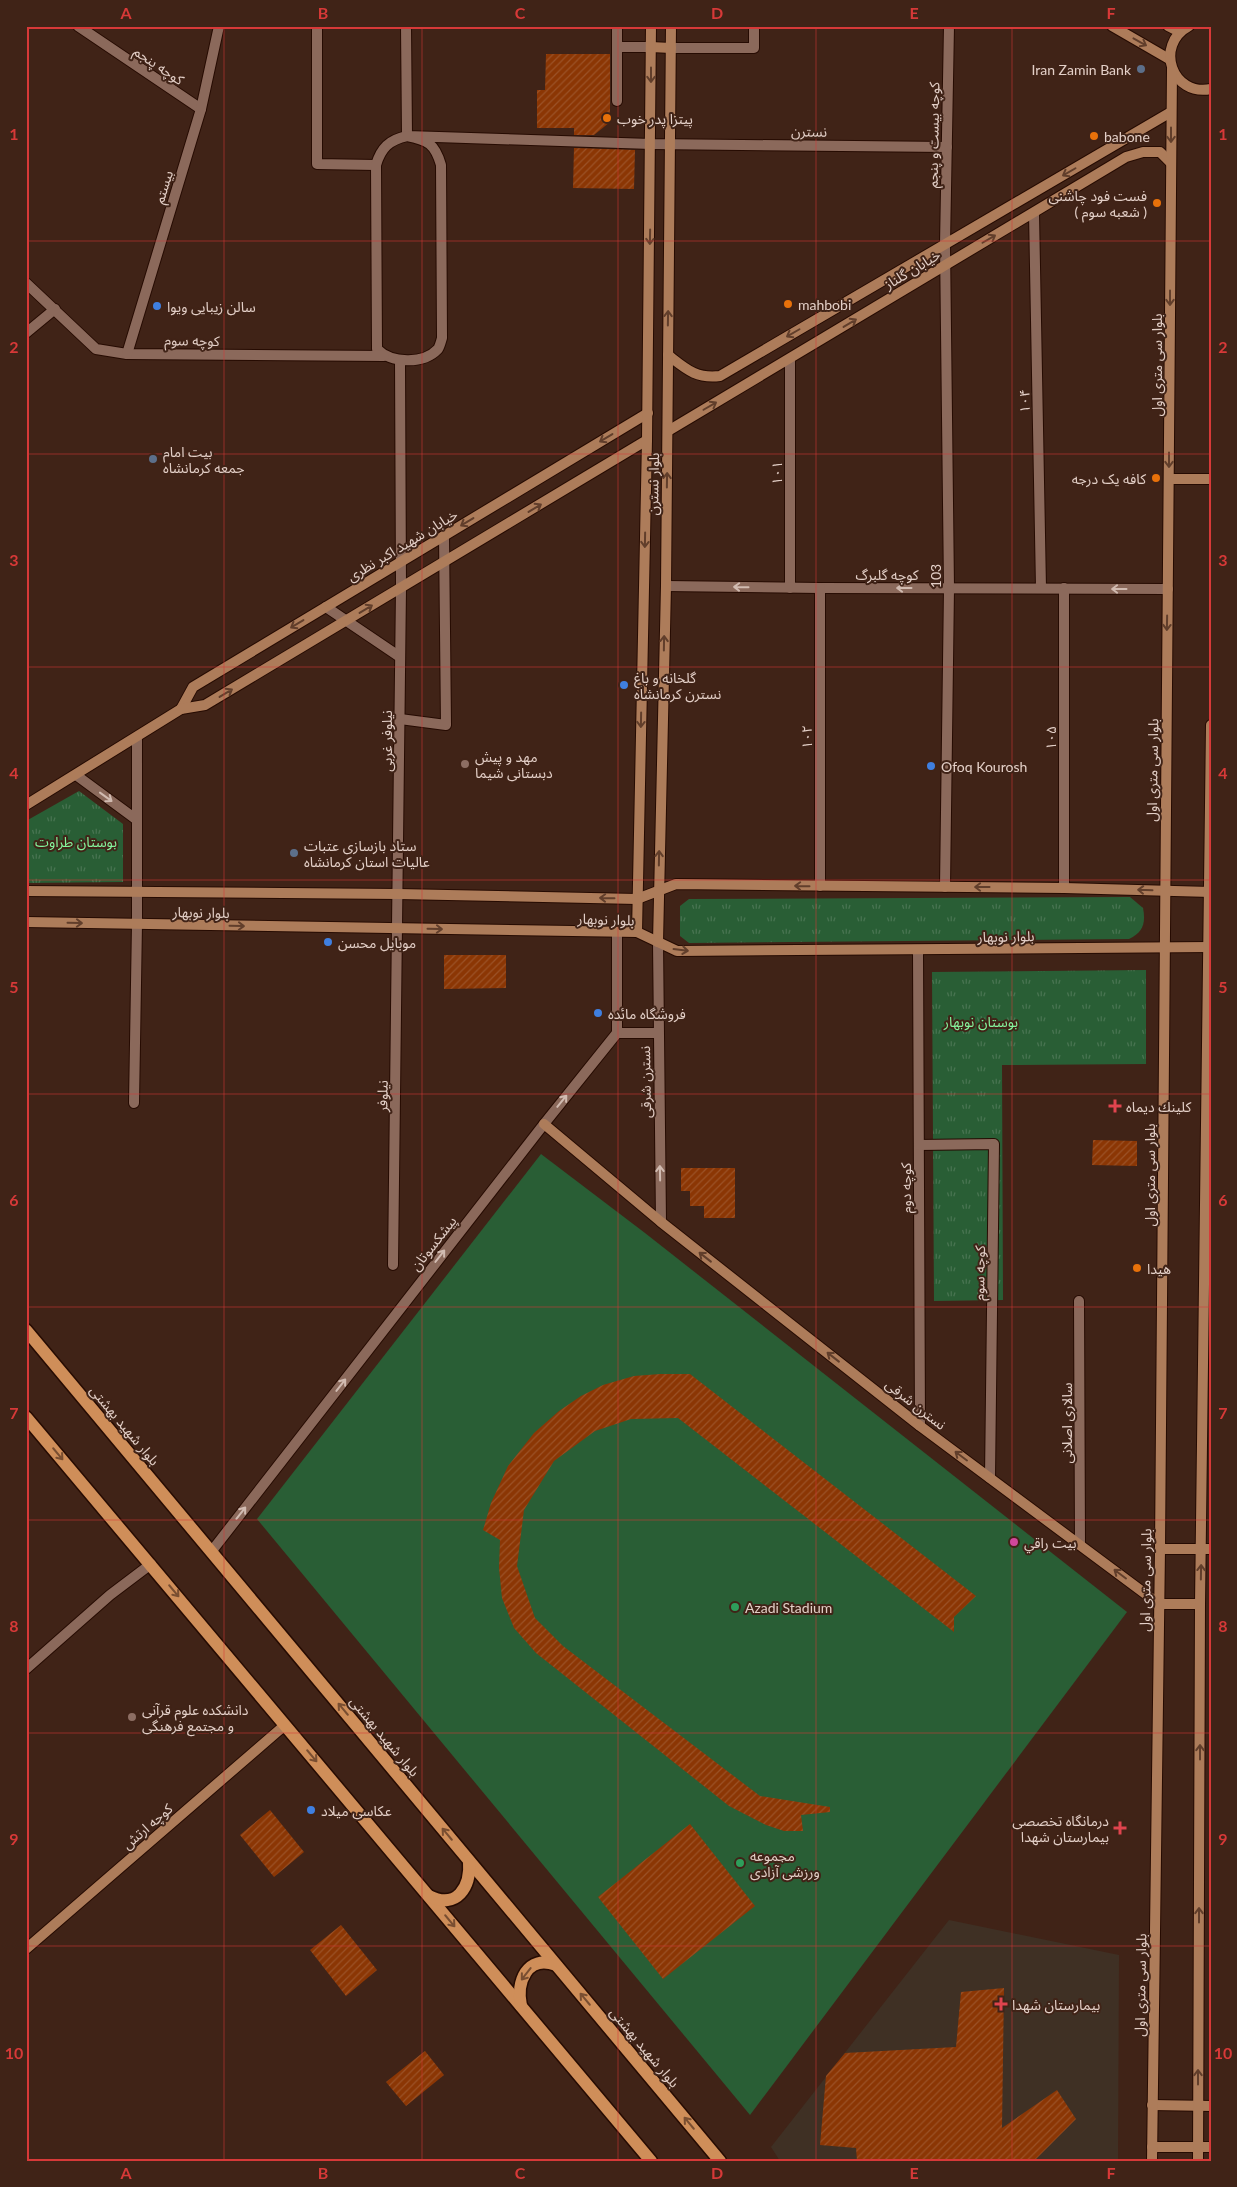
<svg xmlns="http://www.w3.org/2000/svg" width="1237" height="2187" font-family="Lato,'Noto Sans Arabic',sans-serif">
  <defs>
    <pattern id="park-tufts" width="24" height="20" patternUnits="userSpaceOnUse" patternTransform="scale(1.25)"><rect width="24" height="20" fill="#295e35"/><path d="M3 7l-1-3M5 7V3M7 7l1-3M15 17l-1-3M17 17v-4M19 17l1-3" fill="none" stroke="#487451"/></pattern>
    <pattern id="building-hatch" width="6" height="6" patternUnits="userSpaceOnUse" patternTransform="scale(1.25)"><rect width="6" height="6" fill="#8b3604"/><path d="M-1 1l2-2M0 6l6-6M5 7l2-2" fill="none" stroke="#9b5227"/></pattern>
  </defs>
  <rect width="100%" height="100%" fill="#402317"/>
  <path fill="#3f3024" d="M949,1920L1119,1955L1118,2161H780L771,2147Z"/>
  <g fill="url(#park-tufts)">
    <path d="M79,791L123,824V882L26,883V821Z"/>
    <path d="M1130,897L1143,908C1146,923 1143,932 1129,939L689,943L680,936V906L689,899Z"/>
    <path d="M1146,970V1064L1002,1065L1003,1300L934,1301L932,972Z"/>
  </g>
  <path fill="#295e35" d="M541,1154L645,1233L1127,1612L750,2115L257,1519Z"/>
  <g fill="url(#building-hatch)">
    <path d="M546,54H610V122L594,135H574V128H537V90H545Z"/>
    <path d="M574,148L635,150L634,189L573,188Z"/>
    <path d="M444,955H506V988L444,989Z"/>
    <path d="M1093,1140L1137,1141V1166L1092,1165Z"/>
    <path d="M681,1168H735V1218H704V1206H690V1191H681Z"/>
    <path d="M660,1374H690L976,1596L954,1617V1632L678,1418L631,1419L595,1431L554,1461L524,1510L517,1566L535,1618L563,1646L760,1796L830,1807V1812L801,1815L803,1831H784L766,1825L729,1806L536,1653L514,1628L502,1598L499,1568L500,1540L483,1530L491,1503L508,1466L534,1433L559,1411L581,1396L603,1385L634,1376Z"/>
    <path d="M270,1810L304,1852L274,1877L240,1835Z"/>
    <path d="M690,1824L755,1906L663,1979L598,1897Z"/>
    <path d="M341,1925L377,1970L346,1996L310,1950Z"/>
    <path d="M1004,1988L1002,2128L1057,2090L1076,2119L1034,2161H857L856,2148L820,2145L826,2076L845,2053L956,2047L961,1992Z"/>
    <path d="M425,2051L444,2075L406,2106L386,2082Z"/>
  </g>
  <g fill="none" stroke-linecap="round" stroke-linejoin="round">
    <defs>
      <g id="street">
        <path d="M78,26L201,109"/>
        <path d="M317,26V164L376,165"/>
        <path d="M406,26L407,136"/>
        <path d="M617,47H651"/>
        <path d="M671,48H754V26"/>
        <path d="M617,101V26"/>
        <path d="M407,136C428,140 435,144 441,165L442,338C441,341 440,346 438,349C423,365 391,363 377,349L376,165C381,148 389,140 407,136L651,144L947,147"/>
        <path d="M1034,213L1041,588"/>
        <path d="M26,283L96,349L127,354L384,356"/>
        <path d="M26,333L55,309"/>
        <path d="M127,354L201,109L219,26"/>
        <path d="M790,359V588"/>
        <path d="M666,586L820,588L1168,589"/>
        <path d="M820,588V886"/>
        <path d="M326,607L400,657"/>
        <path d="M400,719L446,725L444,536"/>
        <path d="M76,775L137,820"/>
        <path d="M945,887L949,588L945,244L949,26"/>
        <path d="M1064,888V588"/>
        <path d="M658,942L661,1222"/>
        <path d="M918,951L920,1426"/>
        <path d="M617,1033H658"/>
        <path d="M134,1103L137,924V737"/>
        <path d="M919,1145L994,1144L990,1478"/>
        <path d="M393,1265L401,588L400,360"/>
        <path d="M1079,1301L1080,1545"/>
        <path d="M211,1552L544,1124L617,1033V932"/>
        <path d="M26,1669L110,1595L151,1564"/>
      </g>
      <g id="secondary">
        <path d="M1112,26L1169,59"/>
        <path d="M1168,26L1180,32"/>
        <path d="M1189,26C1154,45 1172,97 1211,89"/>
        <path d="M651,47L671,48"/>
        <path d="M668,355C686,369 696,379 720,376L1171,112"/>
        <path d="M668,431L1126,157L1143,152H1160L1171,163"/>
        <path d="M1169,479H1211"/>
        <path d="M181,709L193,687L648,413"/>
        <path d="M26,805L181,709L205,705L647,440"/>
        <path d="M26,891L398,894L637,899L676,884L1064,888L1211,892"/>
        <path d="M26,922L637,932L677,951L1211,947"/>
        <path d="M637,932L647,440L651,26"/>
        <path d="M658,942L666,586L671,26"/>
        <path d="M544,1124L661,1222L920,1426L1159,1604H1200"/>
        <path d="M1160,1549H1211"/>
        <path d="M26,1949L285,1725"/>
        <path d="M1152,2105L1211,2106"/>
        <path d="M1152,2147H1211"/>
        <path d="M1152,2161L1160,1549L1172,69"/>
        <path d="M1198,2161L1200,1604L1211,725"/>
      </g>
      <g id="primary">
        <path d="M26,1330L720,2161"/>
        <path d="M26,1417L651,2161"/>
        <path d="M429,1896C457,1910 471,1887 469,1861"/>
        <path d="M521,2006C516,1982 527,1954 556,1965"/>
      </g>
    </defs>
    <use href="#street" stroke="#260b02" stroke-width="12"/>
    <use href="#secondary" stroke="#260b02" stroke-width="12"/>
    <use href="#primary" stroke="#260b02" stroke-width="15"/>
    <use href="#street" stroke="#8b695b" stroke-width="10"/>
    <use href="#secondary" stroke="#ad7c5a" stroke-width="10"/>
    <use href="#primary" stroke="#cf8e59" stroke-width="12"/>
  </g>
  <defs><path id="oneway-shaft" d="M-6 0H5M1.5-3L5.5 0L1.5 3" fill="none" stroke-width="1.6" stroke-linecap="round" stroke-linejoin="round" transform="scale(1.25)"/></defs>
  <g stroke="#613e2b">
    <use href="#oneway-shaft" transform="translate(1140 42) rotate(29)"/>
    <use href="#oneway-shaft" transform="translate(651 75) rotate(90)"/>
    <use href="#oneway-shaft" transform="translate(1171 135) rotate(90)"/>
    <use href="#oneway-shaft" transform="translate(1069 172) rotate(150)"/>
    <use href="#oneway-shaft" transform="translate(650 237) rotate(91)"/>
    <use href="#oneway-shaft" transform="translate(989 239) rotate(-30)"/>
    <use href="#oneway-shaft" transform="translate(1170 298) rotate(90)"/>
    <use href="#oneway-shaft" transform="translate(668 318) rotate(-89)"/>
    <use href="#oneway-shaft" transform="translate(850 323) rotate(-31)"/>
    <use href="#oneway-shaft" transform="translate(793 333) rotate(150)"/>
    <use href="#oneway-shaft" transform="translate(710 406) rotate(-30)"/>
    <use href="#oneway-shaft" transform="translate(606 438) rotate(149)"/>
    <use href="#oneway-shaft" transform="translate(1169 460) rotate(90)"/>
    <use href="#oneway-shaft" transform="translate(667 480) rotate(-89)"/>
    <use href="#oneway-shaft" transform="translate(535 508) rotate(-31)"/>
    <use href="#oneway-shaft" transform="translate(467 522) rotate(149)"/>
    <use href="#oneway-shaft" transform="translate(645 540) rotate(91)"/>
    <use href="#oneway-shaft" transform="translate(366 609) rotate(-31)"/>
    <use href="#oneway-shaft" transform="translate(1167 623) rotate(91)"/>
    <use href="#oneway-shaft" transform="translate(297 624) rotate(149)"/>
    <use href="#oneway-shaft" transform="translate(664 643) rotate(-89)"/>
    <use href="#oneway-shaft" transform="translate(226 693) rotate(-31)"/>
    <use href="#oneway-shaft" transform="translate(641 720) rotate(91)"/>
    <use href="#oneway-shaft" transform="translate(659 858) rotate(-89)"/>
    <use href="#oneway-shaft" transform="translate(802 886) rotate(-179)"/>
    <use href="#oneway-shaft" transform="translate(982 887) rotate(-180)"/>
    <use href="#oneway-shaft" transform="translate(1145 890) rotate(-178)"/>
    <use href="#oneway-shaft" transform="translate(607 898) rotate(-179)"/>
    <use href="#oneway-shaft" transform="translate(75 923) rotate(1)"/>
    <use href="#oneway-shaft" transform="translate(237 926) rotate(1)"/>
    <use href="#oneway-shaft" transform="translate(435 929) rotate(1)"/>
    <use href="#oneway-shaft" transform="translate(681 950) rotate(7)"/>
    <use href="#oneway-shaft" transform="translate(705 1257) rotate(-142)"/>
    <use href="#oneway-shaft" transform="translate(833 1357) rotate(-142)"/>
    <use href="#oneway-shaft" transform="translate(961 1456) rotate(-143)"/>
    <use href="#oneway-shaft" transform="translate(1201 1572) rotate(-89)"/>
    <use href="#oneway-shaft" transform="translate(1120 1574) rotate(-143)"/>
    <use href="#oneway-shaft" transform="translate(1200 1752) rotate(-90)"/>
    <use href="#oneway-shaft" transform="translate(1199 1915) rotate(-90)"/>
    <use href="#oneway-shaft" transform="translate(1198 2077) rotate(-90)"/>
  </g>
  <g stroke="#d1bbb1">
    <use href="#oneway-shaft" transform="translate(741 587) rotate(-179)"/>
    <use href="#oneway-shaft" transform="translate(904 588) rotate(180)"/>
    <use href="#oneway-shaft" transform="translate(1119 589) rotate(-180)"/>
    <use href="#oneway-shaft" transform="translate(106 797) rotate(36)"/>
    <use href="#oneway-shaft" transform="translate(562 1101) rotate(-51)"/>
    <use href="#oneway-shaft" transform="translate(660 1173) rotate(-91)"/>
    <use href="#oneway-shaft" transform="translate(440 1256) rotate(-52)"/>
    <use href="#oneway-shaft" transform="translate(341 1385) rotate(-52)"/>
    <use href="#oneway-shaft" transform="translate(241 1513) rotate(-52)"/>
  </g>
  <g stroke="#794e31">
    <use href="#oneway-shaft" transform="translate(58 1454) rotate(50)"/>
    <use href="#oneway-shaft" transform="translate(174 1591) rotate(50)"/>
    <use href="#oneway-shaft" transform="translate(343 1709) rotate(-130)"/>
    <use href="#oneway-shaft" transform="translate(312 1756) rotate(50)"/>
    <use href="#oneway-shaft" transform="translate(447 1834) rotate(-130)"/>
    <use href="#oneway-shaft" transform="translate(450 1921) rotate(50)"/>
    <use href="#oneway-shaft" transform="translate(526 1974) rotate(128)"/>
    <use href="#oneway-shaft" transform="translate(585 1999) rotate(-130)"/>
    <use href="#oneway-shaft" transform="translate(689 2123) rotate(-130)"/>
  </g>
  <path fill="none" stroke="#d73938" stroke-width="1" stroke-opacity="0.55" d="M224,26V2161M422,26V2161M618,26V2161M816,26V2161M1012,26V2161M26,241H1211M26,454H1211M26,667H1211M26,880H1211M26,1094H1211M26,1307H1211M26,1520H1211M26,1733H1211M26,1946H1211"/>
  <g fill="#5c6f8a" stroke="#402317" stroke-width="2">
    <circle cx="1141" cy="69" r="5"/>
    <circle cx="153" cy="459" r="5"/>
    <circle cx="294" cy="853" r="5"/>
  </g>
  <g fill="#e8710a" stroke="#402317" stroke-width="2">
    <circle cx="607" cy="118" r="5"/>
    <circle cx="1094" cy="136" r="5"/>
    <circle cx="1157" cy="203" r="5"/>
    <circle cx="788" cy="304" r="5"/>
    <circle cx="1156" cy="478" r="5"/>
    <circle cx="1137" cy="1268" r="5"/>
  </g>
  <g fill="#3f7fe0" stroke="#402317" stroke-width="2">
    <circle cx="157" cy="306" r="5"/>
    <circle cx="624" cy="685" r="5"/>
    <circle cx="931" cy="766" r="5"/>
    <circle cx="328" cy="942" r="5"/>
    <circle cx="598" cy="1013" r="5"/>
    <circle cx="311" cy="1810" r="5"/>
  </g>
  <g fill="#8d6e63" stroke="#402317" stroke-width="2">
    <circle cx="465" cy="764" r="5"/>
    <circle cx="132" cy="1717" r="5"/>
  </g>
  <g fill="#e0444e" stroke="#402317" stroke-width="2">
    <path d="M1112.5 1098.5h5v5h5v5h-5v5h-5v-5h-5v-5h5z"/>
    <path d="M1117.5 1820.5h5v5h5v5h-5v5h-5v-5h-5v-5h5z"/>
    <path d="M998.5 1996.5h5v5h5v5h-5v5h-5v-5h-5v-5h5z"/>
  </g>
  <circle fill="#d1479c" stroke="#402317" stroke-width="2" cx="1014" cy="1542" r="5"/>
  <g fill="#2e9e5b" stroke="#402317" stroke-width="2">
    <circle cx="735" cy="1607" r="5"/>
    <circle cx="740" cy="1863" r="5"/>
  </g>
  <g text-anchor="middle" dominant-baseline="central" stroke-width="4" stroke-linejoin="round" paint-order="stroke">
    <g font-size="14" fill="#e3cfc7" stroke="#402317">
      <text transform="translate(159 65) rotate(34)">کوچه پنجم</text>
      <text transform="translate(809 131) rotate(1)">نسترن</text>
      <text transform="translate(933 135) rotate(-89)">کوچه بیست و پنجم</text>
      <text transform="translate(163 187) rotate(-73)">بیستم</text>
      <text transform="translate(912 269) rotate(-31)">خیابان گلناز</text>
      <text transform="translate(192 340) rotate(1)">کوچه سوم</text>
      <text transform="translate(1156 365) rotate(-90)">بلوار سی متری اول</text>
      <text transform="translate(1024 401) rotate(-91)">۱۰۴</text>
      <text transform="translate(776 473) rotate(-90)">۱۰۱</text>
      <text transform="translate(653 484) rotate(-89)">بلوار نسترن</text>
      <text transform="translate(402 545) rotate(-31)">خیابان شهید اکبر نظری</text>
      <text x="887" y="574">کوچه گلبرگ</text>
      <text transform="translate(935 576) rotate(-90)">103</text>
      <text transform="translate(806 737) rotate(-90)">۱۰۲</text>
      <text transform="translate(1050 738) rotate(-90)">۱۰۵</text>
      <text transform="translate(386 741) rotate(-90)">نیلوفر غربی</text>
      <text transform="translate(1152 770) rotate(-89)">بلوار سی متری اول</text>
      <text transform="translate(201 912) rotate(1)">بلوار نوبهار</text>
      <text transform="translate(606 919) rotate(2)">بلوار نوبهار</text>
      <text transform="translate(1006 936) rotate(-1)">بلوار نوبهار</text>
      <text transform="translate(645 1082) rotate(-91)">نسترن شرقی</text>
      <text transform="translate(382 1096) rotate(-89)">نیلوفر</text>
      <text transform="translate(1149 1175) rotate(-90)">بلوار سی متری اول</text>
      <text transform="translate(905 1188) rotate(-90)">کوچه دوم</text>
      <text transform="translate(433 1243) rotate(-52)">پیشکسوتان</text>
      <text transform="translate(979 1273) rotate(-89)">کوچه سوم</text>
      <text transform="translate(916 1404) rotate(38)">نسترن شرقی</text>
      <text transform="translate(1066 1423) rotate(-90)">سالاری اصلانی</text>
      <text transform="translate(125 1425) rotate(50)">بلوار شهید بهشتی</text>
      <text transform="translate(1145 1580) rotate(-89)">بلوار سی متری اول</text>
      <text transform="translate(385 1736) rotate(50)">بلوار شهید بهشتی</text>
      <text transform="translate(147 1826) rotate(-41)">کوچه ارتش</text>
      <text transform="translate(1140 1985) rotate(-89)">بلوار سی متری اول</text>
      <text transform="translate(645 2047) rotate(50)">بلوار شهید بهشتی</text>
    </g>
    <g font-size="14" fill="#e3cfc7" stroke="#402317" text-anchor="start">
      <text x="1131" y="69" text-anchor="end">Iran Zamin Bank</text>
      <text x="617" y="118">پیتزا پدر خوب</text>
      <text x="1104" y="136">babone</text>
      <text x="1147" y="195" text-anchor="end">فست فود چاشنی<tspan x="1147" dy="16">( شعبه سوم )</tspan></text>
      <text x="798" y="304">mahbobi</text>
      <text x="167" y="306">سالن زیبایی ویوا</text>
      <text x="163" y="451">بیت امام<tspan x="163" dy="16">جمعه کرمانشاه</tspan></text>
      <text x="1146" y="478" text-anchor="end">کافه یک درجه</text>
      <text x="634" y="677">گلخانه و باغ<tspan x="634" dy="16">نسترن کرمانشاه</tspan></text>
      <text x="475" y="756">مهد و پیش<tspan x="475" dy="16">دبستانی شیما</tspan></text>
      <text x="941" y="766">Ofoq Kourosh</text>
      <text x="304" y="845">ستاد بازسازی عتبات<tspan x="304" dy="16">عالیات استان کرمانشاه</tspan></text>
      <text x="338" y="942">موبایل محسن</text>
      <text x="608" y="1013">فروشگاه مائده</text>
      <text x="1126" y="1106">كلينك ديماه</text>
      <text x="1147" y="1268">هیدا</text>
      <text x="1024" y="1542">بيت راقي</text>
      <text x="745" y="1607">Azadi Stadium</text>
      <text x="142" y="1709">دانشکده علوم قرآنی<tspan x="142" dy="16">و مجتمع فرهنگی</tspan></text>
      <text x="321" y="1810">عکاسی میلاد</text>
      <text x="1109" y="1820" text-anchor="end">درمانگاه تخصصی<tspan x="1109" dy="16">بیمارستان شهدا</tspan></text>
      <text x="750" y="1855">مجموعه<tspan x="750" dy="16">ورزشی آزادی</tspan></text>
      <text x="1012" y="2004">بیمارستان شهدا</text>
    </g>
    <g font-size="14" fill="#85f49d" stroke="#402317">
      <text x="76" y="841">بوستان طراوت</text>
      <text x="981" y="1021">بوستان نوبهار</text>
    </g>
  </g>
  <rect width="1237" height="2187" fill="none" stroke="#402317" stroke-width="55"/>
  <rect x="28" y="28" width="1182" height="2132" fill="none" stroke="#d73938" stroke-width="2"/>
  <g font-size="16" text-anchor="middle" font-weight="bold" fill="#d73938">
    <text x="126" y="19">A</text>
    <text x="323" y="19">B</text>
    <text x="520" y="19">C</text>
    <text x="717" y="19">D</text>
    <text x="914" y="19">E</text>
    <text x="1111" y="19">F</text>
    <text x="14" y="140">1</text>
    <text x="1223" y="140">1</text>
    <text x="14" y="353">2</text>
    <text x="1223" y="353">2</text>
    <text x="14" y="566">3</text>
    <text x="1223" y="566">3</text>
    <text x="14" y="779">4</text>
    <text x="1223" y="779">4</text>
    <text x="14" y="993">5</text>
    <text x="1223" y="993">5</text>
    <text x="14" y="1206">6</text>
    <text x="1223" y="1206">6</text>
    <text x="14" y="1419">7</text>
    <text x="1223" y="1419">7</text>
    <text x="14" y="1632">8</text>
    <text x="1223" y="1632">8</text>
    <text x="14" y="1845">9</text>
    <text x="1223" y="1845">9</text>
    <text x="14" y="2059">10</text>
    <text x="1223" y="2059">10</text>
    <text x="126" y="2179">A</text>
    <text x="323" y="2179">B</text>
    <text x="520" y="2179">C</text>
    <text x="717" y="2179">D</text>
    <text x="914" y="2179">E</text>
    <text x="1111" y="2179">F</text>
  </g>
</svg>
